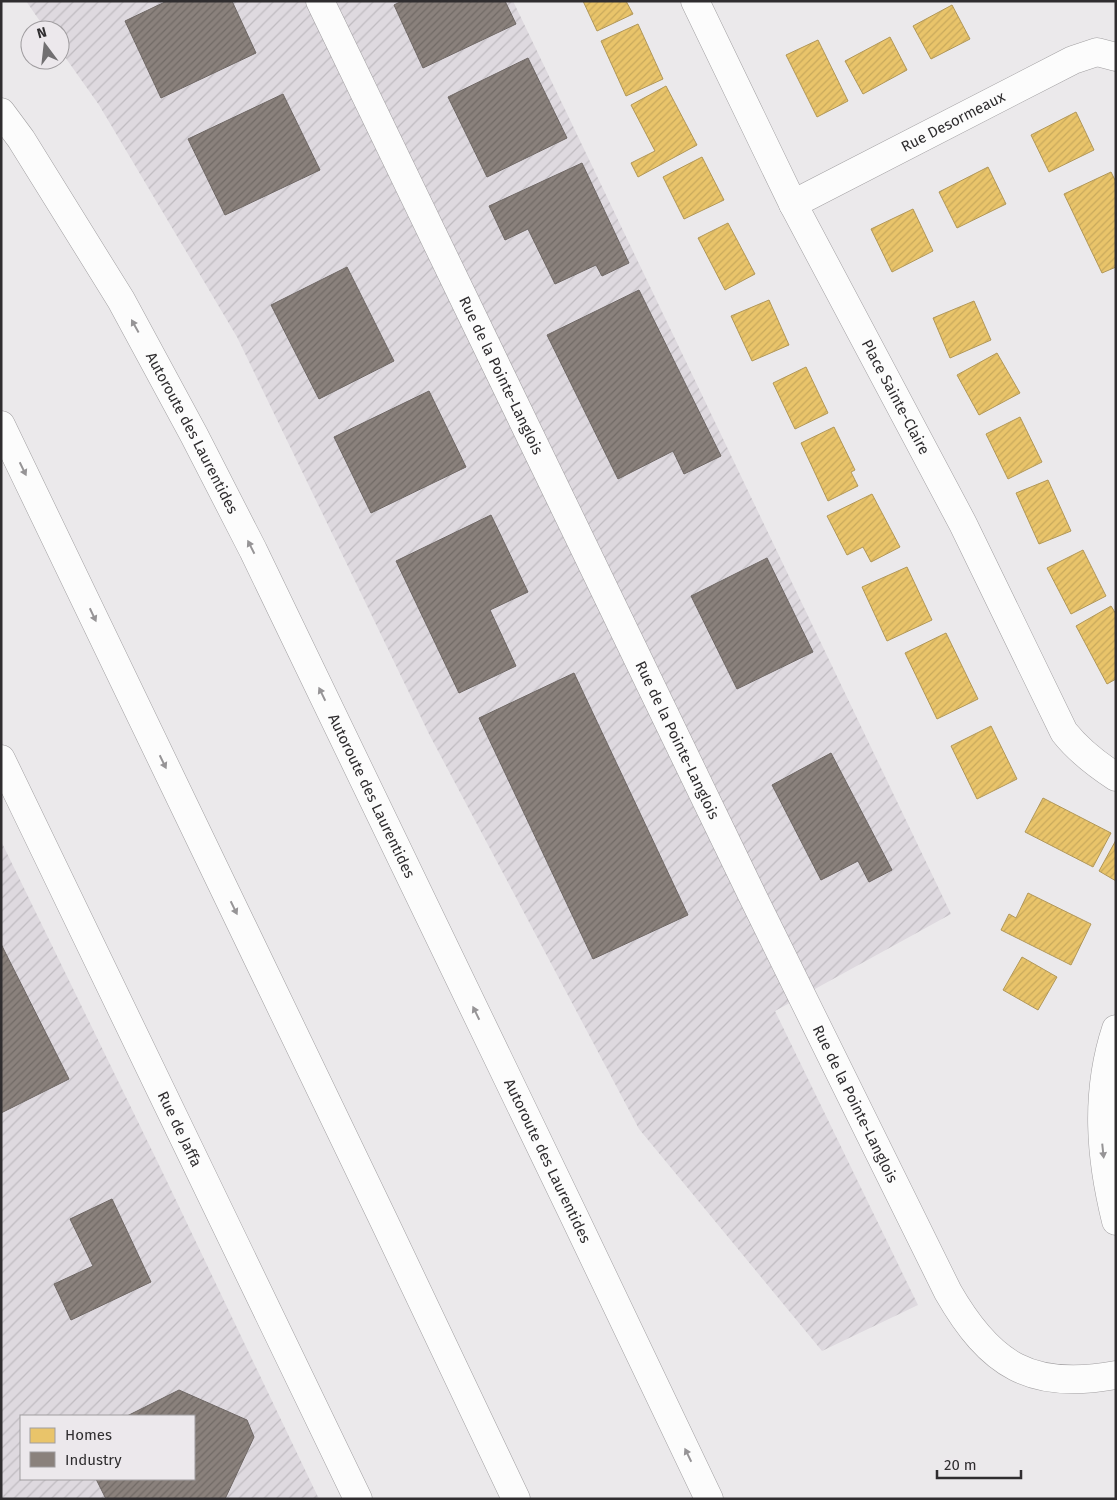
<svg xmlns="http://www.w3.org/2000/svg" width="1117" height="1500" font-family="'Fira Sans',sans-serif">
  <defs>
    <pattern id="industrial-furrows" width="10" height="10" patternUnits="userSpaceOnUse" patternTransform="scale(1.25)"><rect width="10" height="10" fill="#ded9df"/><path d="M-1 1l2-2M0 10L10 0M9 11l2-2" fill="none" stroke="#bfbbc0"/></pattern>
    <pattern id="homes-hatch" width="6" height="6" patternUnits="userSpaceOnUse" patternTransform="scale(1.25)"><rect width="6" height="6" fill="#e9c46a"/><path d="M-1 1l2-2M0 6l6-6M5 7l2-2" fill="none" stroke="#c8a95c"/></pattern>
    <pattern id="industry-hatch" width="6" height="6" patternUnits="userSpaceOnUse" patternTransform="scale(1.25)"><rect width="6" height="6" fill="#8a817c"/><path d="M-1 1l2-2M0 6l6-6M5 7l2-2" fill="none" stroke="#716a66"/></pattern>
  </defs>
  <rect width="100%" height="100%" fill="#ebe9eb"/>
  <g fill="url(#industrial-furrows)" fill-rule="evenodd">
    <path d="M26,1H513L951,914L775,1011L918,1305L822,1351L639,1129L429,734L237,337L99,105L60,50V30H46Z"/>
    <path d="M1,841L162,1171L319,1499H1ZM21,1416H194V1479H21Z"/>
  </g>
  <g fill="url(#homes-hatch)" stroke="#b19758">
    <path d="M583,1H626L633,14L597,31Z"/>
    <path d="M952,5L970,39L931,59L913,26Z"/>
    <path d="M638,24L663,79L626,96L601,41Z"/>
    <path d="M890,37L907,70L863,94L845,61Z"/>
    <path d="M818,40L848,101L817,117L786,55Z"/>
    <path d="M666,86L697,145L638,177L631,163L655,151L631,105Z"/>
    <path d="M1076,112L1094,150L1049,172L1031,135Z"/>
    <path d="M702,157L724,200L684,219L663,177Z"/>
    <path d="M988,167L1006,204L957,228L939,192Z"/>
    <path d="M1111,172L1116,182V267L1102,273L1064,194Z"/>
    <path d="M913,209L933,251L892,272L871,229Z"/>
    <path d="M728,223L755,274L725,290L698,238Z"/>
    <path d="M769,300L789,345L752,361L731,316Z"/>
    <path d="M974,301L991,340L950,358L933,318Z"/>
    <path d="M997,353L1020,393L979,415L957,375Z"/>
    <path d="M806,367L828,413L795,429L773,383Z"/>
    <path d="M1020,417L1042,462L1008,479L986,434Z"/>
    <path d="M834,427L855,470L851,472L858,486L828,501L801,443Z"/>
    <path d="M1048,480L1071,531L1039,544L1016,493Z"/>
    <path d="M872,494L900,547L871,562L863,547L847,555L827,516Z"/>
    <path d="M1083,550L1106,596L1071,614L1047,568Z"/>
    <path d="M907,567L932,620L887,641L862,587Z"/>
    <path d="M1111,606L1116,614V679L1107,684L1076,626Z"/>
    <path d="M946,633L978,699L937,719L905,653Z"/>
    <path d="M991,726L1017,779L977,799L951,746Z"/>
    <path d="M1043,798L1111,833L1093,867L1025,832Z"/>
    <path d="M1116,840V881L1099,871Z"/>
    <path d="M1028,893L1091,924L1071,965L1001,930L1009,914L1016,918Z"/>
    <path d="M1022,957L1057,977L1038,1010L1003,990Z"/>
  </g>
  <g fill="url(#industry-hatch)" stroke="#6f6865">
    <path d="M167,1H232L256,53L161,98L125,21Z"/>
    <path d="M402,1H505L516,24L423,68L394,5Z"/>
    <path d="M528,58L567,138L487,177L448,97Z"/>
    <path d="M283,94L320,170L225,215L188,139Z"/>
    <path d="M582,163L629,263L602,276L596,265L555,284L528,229L505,240L489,206Z"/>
    <path d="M347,267L394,361L319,399L271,305Z"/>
    <path d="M639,290L721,456L684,474L673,451L618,479L547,335Z"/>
    <path d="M429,391L466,467L371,513L334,437Z"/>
    <path d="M491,515L528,592L490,610L516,666L459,693L396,561Z"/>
    <path d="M767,558L813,652L737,689L691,596Z"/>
    <path d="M574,673L688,915L593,959L479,718Z"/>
    <path d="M831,753L892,870L869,882L858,861L821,880L772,785Z"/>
    <path d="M1,944L69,1079L1,1113Z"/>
    <path d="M112,1199L151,1282L71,1320L54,1284L93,1266L70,1219Z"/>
    <path d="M179,1390L247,1420L254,1437L225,1499H106L96,1479H194V1416H127Z"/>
  </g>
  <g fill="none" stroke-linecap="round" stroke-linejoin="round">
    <defs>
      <g id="street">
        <path id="s1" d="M320,1L752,895L948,1292C990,1365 1031,1391 1116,1375"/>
        <path id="s2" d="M695,1L793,204L963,524L1064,732C1079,751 1096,764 1116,777"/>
        <path id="s3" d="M793,204L1073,60L1097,52L1116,57"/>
        <path id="s4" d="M1,759L358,1499"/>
      </g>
      <path id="secondary" d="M1116,1029C1095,1093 1100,1157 1116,1221"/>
      <g id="highway">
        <path id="s5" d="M1,112L21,139L121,300L194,435L253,550L574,1216L709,1499"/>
        <path d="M1,425L384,1221L516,1499"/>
      </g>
    </defs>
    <use href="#street" stroke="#a19fa1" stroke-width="29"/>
    <use href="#secondary" stroke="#a19fa1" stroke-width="29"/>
    <use href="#highway" stroke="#a19fa1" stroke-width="29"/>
    <use href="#street" stroke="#fcfcfc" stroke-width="28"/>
    <use href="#secondary" stroke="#fcfcfc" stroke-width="28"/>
    <use href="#highway" stroke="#fcfcfc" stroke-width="28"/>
  </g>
  <defs><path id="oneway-solid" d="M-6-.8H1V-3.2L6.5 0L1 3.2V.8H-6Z" transform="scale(1.25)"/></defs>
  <g fill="#969496">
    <use href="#oneway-solid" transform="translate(135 326) rotate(-119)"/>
    <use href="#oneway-solid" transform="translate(23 469) rotate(64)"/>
    <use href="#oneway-solid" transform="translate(251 547) rotate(-117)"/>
    <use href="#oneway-solid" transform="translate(93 615) rotate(65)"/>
    <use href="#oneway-solid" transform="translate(322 694) rotate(-116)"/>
    <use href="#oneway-solid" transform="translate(163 762) rotate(64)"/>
    <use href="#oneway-solid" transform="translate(234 908) rotate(64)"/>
    <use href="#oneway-solid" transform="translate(476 1013) rotate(-116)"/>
    <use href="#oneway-solid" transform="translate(1103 1151) rotate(84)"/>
    <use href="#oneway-solid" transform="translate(688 1455) rotate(-116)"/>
  </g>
  <g text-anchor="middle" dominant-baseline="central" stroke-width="5" stroke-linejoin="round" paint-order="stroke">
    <g font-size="15" fill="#2f2d2f" stroke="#ece8ec">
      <text stroke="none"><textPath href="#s3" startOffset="180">Rue Desormeaux</textPath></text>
      <text stroke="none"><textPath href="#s1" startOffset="416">Rue de la Pointe-Langlois</textPath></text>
      <text stroke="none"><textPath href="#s2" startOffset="444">Place Sainte-Claire</textPath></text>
      <text stroke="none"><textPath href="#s5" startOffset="374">Autoroute des Laurentides</textPath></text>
      <text stroke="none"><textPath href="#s1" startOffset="821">Rue de la Pointe-Langlois</textPath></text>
      <text stroke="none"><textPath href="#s5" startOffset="779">Autoroute des Laurentides</textPath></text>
      <text stroke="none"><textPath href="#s1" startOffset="1226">Rue de la Pointe-Langlois</textPath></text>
      <text stroke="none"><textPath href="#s4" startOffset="411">Rue de Jaffa</textPath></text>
      <text stroke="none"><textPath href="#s5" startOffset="1184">Autoroute des Laurentides</textPath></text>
    </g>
  </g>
  <rect width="1117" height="1500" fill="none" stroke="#2f2d2f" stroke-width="5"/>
  <rect x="20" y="1415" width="175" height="65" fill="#ece8ec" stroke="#a09da0"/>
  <rect x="30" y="1428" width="25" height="15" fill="#e9c46a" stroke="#a09da0"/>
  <text x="65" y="1440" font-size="15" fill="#2f2d2f">Homes</text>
  <rect x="30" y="1452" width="25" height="15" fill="#8a817c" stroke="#a09da0"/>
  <text x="65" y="1465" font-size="15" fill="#2f2d2f">Industry</text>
  <g transform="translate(45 45) rotate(345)"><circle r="24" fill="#ece8ec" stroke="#a09da0"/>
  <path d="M0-4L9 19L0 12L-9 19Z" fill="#716f71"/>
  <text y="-8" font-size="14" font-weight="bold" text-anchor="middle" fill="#2f2d2f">N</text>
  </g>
  <path d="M937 1470v8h84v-8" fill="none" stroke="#2f2d2f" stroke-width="2.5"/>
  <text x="944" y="1470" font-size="15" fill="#2f2d2f" stroke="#ece8ec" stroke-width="4" paint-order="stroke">20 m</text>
</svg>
